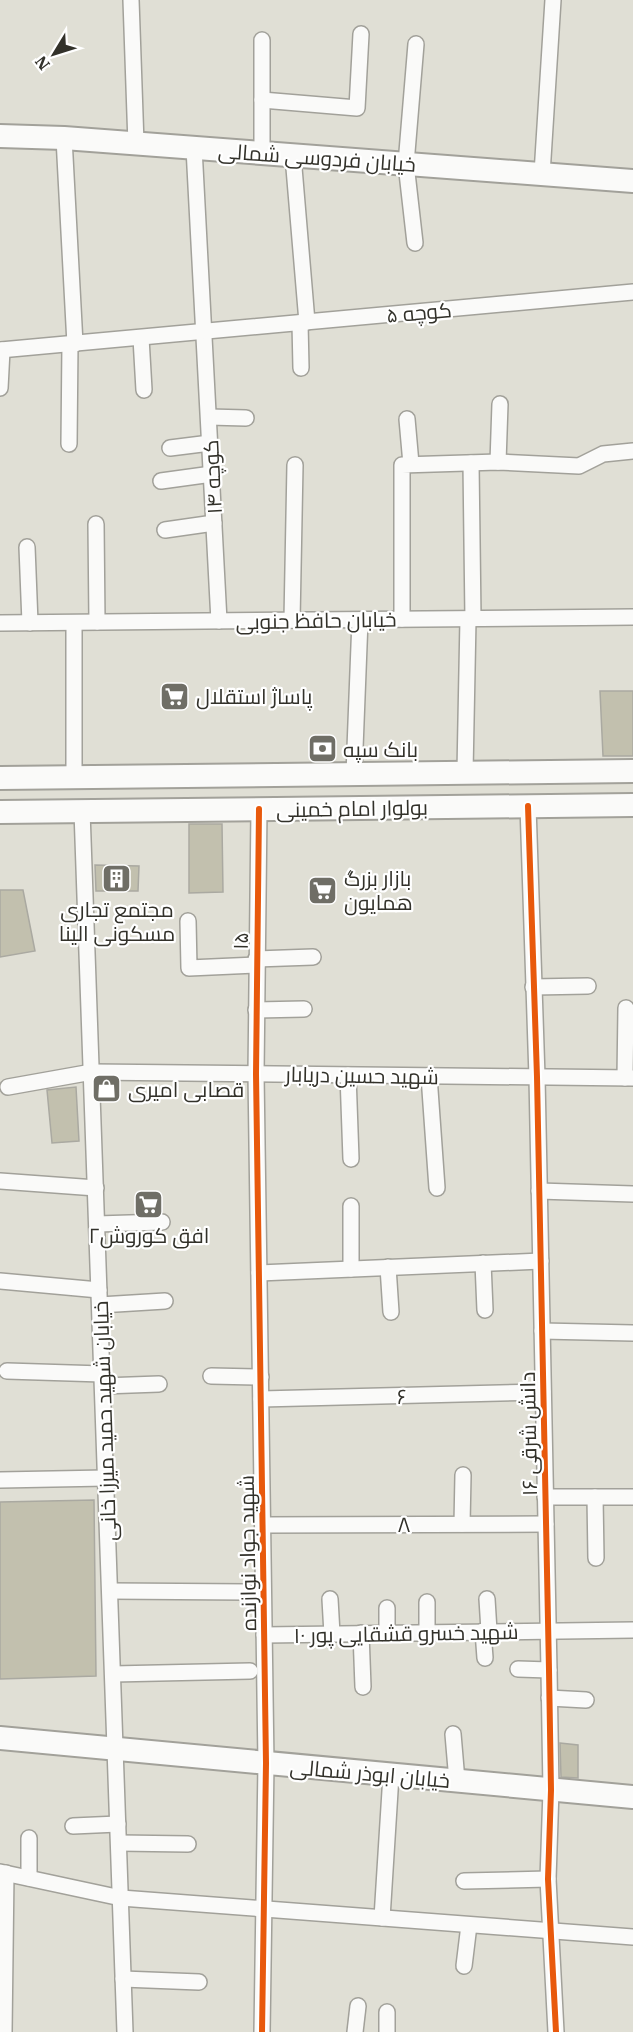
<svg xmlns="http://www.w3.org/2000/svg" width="633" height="2032" font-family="'IBM Plex Serif',Cairo,serif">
  <rect width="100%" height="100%" fill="#e0dfd5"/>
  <g fill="#c2c0ae" stroke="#aaa9a1" stroke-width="1.5">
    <path d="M600,691H633V756H603Z"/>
    <path d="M189,824H222L223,892L189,893Z"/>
    <path d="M95,865L139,866L138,891H96Z"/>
    <path d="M0,890H23L35,951L0,957Z"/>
    <path d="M76,1087L79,1141L52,1143L47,1090Z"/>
    <path d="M94,1500L96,1676L0,1679V1502Z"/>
    <path d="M560,1743L578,1745V1778L561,1777Z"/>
  </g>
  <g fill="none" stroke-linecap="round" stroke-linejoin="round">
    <defs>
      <g id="street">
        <path d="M131,0L136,144"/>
        <path d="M262,100L357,108L361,34"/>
        <path d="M64,138L75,344"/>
        <path d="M194,148L219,621"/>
        <path d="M262,153V40"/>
        <path d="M293,156L307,322"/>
        <path d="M542,174L553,0"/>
        <path d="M415,243L406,164L416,44"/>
        <path d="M300,323L301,368"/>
        <path d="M141,338L144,390"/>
        <path d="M0,350L633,292"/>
        <path d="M0,388L2,350"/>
        <path d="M209,417L246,418"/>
        <path d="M407,419L411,464"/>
        <path d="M69,444L70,344"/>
        <path d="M170,448L210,443"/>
        <path d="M498,462L500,404"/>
        <path d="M471,463L473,619"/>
        <path d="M161,481L212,474"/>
        <path d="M96,524L97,622"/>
        <path d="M165,530L214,523"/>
        <path d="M27,547L30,623"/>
        <path d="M402,619V465L498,462L579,466L603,454L633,451"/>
        <path d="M292,620L295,465"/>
        <path d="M0,623L633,617"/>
        <path d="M74,623V776"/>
        <path d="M465,772L468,619"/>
        <path d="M354,774L360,620"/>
        <path d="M528,806L537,1077L549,1670L551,1790L548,1879L556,2032"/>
        <path d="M259,809L256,1074L266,1763L262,2032"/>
        <path d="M82,811L125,2032"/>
        <path d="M188,921L189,968L257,965"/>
        <path d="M256,959L313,957"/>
        <path d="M533,987L588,986"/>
        <path d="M256,1010L304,1009"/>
        <path d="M348,1075L351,1159"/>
        <path d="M429,1076L437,1188"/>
        <path d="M625,1078L626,1008"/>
        <path d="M8,1087L92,1072L633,1078"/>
        <path d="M0,1181L96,1188"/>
        <path d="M539,1191L633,1194"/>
        <path d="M351,1206V1269"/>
        <path d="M97,1224L162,1222"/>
        <path d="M483,1263L485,1310"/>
        <path d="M388,1267L391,1312"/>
        <path d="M259,1273L541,1261"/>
        <path d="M0,1281L99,1290"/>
        <path d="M100,1305L165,1301"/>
        <path d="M542,1331L633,1333"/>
        <path d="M7,1371L102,1374"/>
        <path d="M211,1376L261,1377"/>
        <path d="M103,1386L159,1384"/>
        <path d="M261,1399L543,1392"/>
        <path d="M0,1480L106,1478"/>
        <path d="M545,1497H633"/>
        <path d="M595,1497L596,1558"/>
        <path d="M462,1524L463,1475"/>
        <path d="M263,1525L546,1524"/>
        <path d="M110,1591L247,1592"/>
        <path d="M330,1599L332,1634"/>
        <path d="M487,1599L489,1631"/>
        <path d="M427,1602V1632"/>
        <path d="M387,1608V1633"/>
        <path d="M483,1631L485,1658"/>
        <path d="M361,1633L363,1687"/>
        <path d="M264,1635L633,1630"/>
        <path d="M518,1669L549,1670"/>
        <path d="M113,1674L250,1671"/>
        <path d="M549,1698L586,1700"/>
        <path d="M453,1734L457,1781"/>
        <path d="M73,1826L118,1824"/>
        <path d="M119,1843L188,1844"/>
        <path d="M0,1872L121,1898L633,1937"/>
        <path d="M29,1878V1838"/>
        <path d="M464,1881L548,1879"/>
        <path d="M382,1918L391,1775"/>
        <path d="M464,1966L469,1925"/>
        <path d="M123,1979L199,1982"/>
        <path d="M4,2032L6,1873"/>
        <path d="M355,2032L358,2006"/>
        <path d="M387,2032V2012"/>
      </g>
      <g id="secondary">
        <path d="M0,136L64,138L633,181"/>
        <path d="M0,778L633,771"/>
        <path d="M0,812L633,805"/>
        <path d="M0,1738L633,1797"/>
      </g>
    </defs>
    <use href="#street" stroke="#a2a19a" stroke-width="18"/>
    <use href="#secondary" stroke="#a2a19a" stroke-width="26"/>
    <use href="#street" stroke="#fafaf9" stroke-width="15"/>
    <use href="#secondary" stroke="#fafaf9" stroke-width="22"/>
    <defs>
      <g id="cycleway">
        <path d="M528,806L537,1077L549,1670L551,1790L548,1879L556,2032"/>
        <path d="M259,809L256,1074L266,1763L262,2032"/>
      </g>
    </defs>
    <use href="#cycleway" stroke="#fff" stroke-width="10"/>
    <use href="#cycleway" stroke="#e8590c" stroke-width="6"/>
  </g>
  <defs>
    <symbol id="supermarket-square" viewBox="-11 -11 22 22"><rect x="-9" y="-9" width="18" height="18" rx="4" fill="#6f6e66" stroke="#fff"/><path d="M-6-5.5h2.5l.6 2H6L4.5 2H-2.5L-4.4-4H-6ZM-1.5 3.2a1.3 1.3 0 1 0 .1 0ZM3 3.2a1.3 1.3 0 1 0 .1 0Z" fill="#fff"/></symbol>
    <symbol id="bank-square" viewBox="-11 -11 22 22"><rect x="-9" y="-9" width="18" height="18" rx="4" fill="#6f6e66" stroke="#fff"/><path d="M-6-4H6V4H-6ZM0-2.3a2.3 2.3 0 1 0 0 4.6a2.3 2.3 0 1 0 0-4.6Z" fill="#fff"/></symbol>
    <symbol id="building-square" viewBox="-11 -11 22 22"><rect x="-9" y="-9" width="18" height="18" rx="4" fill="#6f6e66" stroke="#fff"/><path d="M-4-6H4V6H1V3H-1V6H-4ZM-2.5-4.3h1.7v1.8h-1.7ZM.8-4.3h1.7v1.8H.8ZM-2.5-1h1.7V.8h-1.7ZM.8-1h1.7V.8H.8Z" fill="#fff"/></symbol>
    <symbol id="shop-square" viewBox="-11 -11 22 22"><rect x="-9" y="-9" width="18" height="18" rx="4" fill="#6f6e66" stroke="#fff"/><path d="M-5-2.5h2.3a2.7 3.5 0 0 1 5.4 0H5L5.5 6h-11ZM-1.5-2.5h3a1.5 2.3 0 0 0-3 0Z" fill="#fff"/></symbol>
  </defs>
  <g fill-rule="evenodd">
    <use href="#supermarket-square" x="158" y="680" width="33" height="33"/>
    <use href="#bank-square" x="306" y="732" width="33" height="33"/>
    <use href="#building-square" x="100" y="862" width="33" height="33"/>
    <use href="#supermarket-square" x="306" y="874" width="33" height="33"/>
    <use href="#shop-square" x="90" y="1072" width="33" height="33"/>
    <use href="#supermarket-square" x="132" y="1188" width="33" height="33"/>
  </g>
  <g text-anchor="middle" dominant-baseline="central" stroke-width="4.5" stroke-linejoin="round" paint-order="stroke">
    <g font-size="21" fill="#32312a" stroke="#fff">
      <text transform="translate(317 157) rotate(4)">خیابان فردوسی شمالی</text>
      <text transform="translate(419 312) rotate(-5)">کوچه ۵</text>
      <text transform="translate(212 477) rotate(-93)">کوچه ۱۴</text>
      <text transform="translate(316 620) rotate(-1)">خیابان حافظ جنوبی</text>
      <text transform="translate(352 808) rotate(-1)">بولوار امام خمینی</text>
      <text transform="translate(240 941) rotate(-89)">۱۵</text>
      <text transform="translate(362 1075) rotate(1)">شهید حسین دریابار</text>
      <text transform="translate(402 1396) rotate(-1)">۶</text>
      <text transform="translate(104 1421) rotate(-92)">خیابان شهید حمید میرزا خانی</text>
      <text transform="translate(528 1434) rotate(-91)">دانش شرقی ۱۶</text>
      <text x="404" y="1524">۸</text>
      <text transform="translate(247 1553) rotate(-91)">شهید جواد نوازنده</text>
      <text transform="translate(406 1633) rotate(-1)">شهید خسرو قشقایی پور ۱۰</text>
      <text transform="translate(370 1773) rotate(5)">خیابان ابوذر شمالی</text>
    </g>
    <g font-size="21" fill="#32312a" stroke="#fff" text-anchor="start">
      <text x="196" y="696">پاساژ استقلال</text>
      <text x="343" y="749">بانک سپه</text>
      <text x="344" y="878">بازار بزرگ<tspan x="344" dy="24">همایون</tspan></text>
      <text x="117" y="909" text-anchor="middle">مجتمع تجاری<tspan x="117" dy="24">مسکونی الینا</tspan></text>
      <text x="128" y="1089">قصابی امیری</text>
      <text x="149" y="1235" text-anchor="middle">افق کوروش۲</text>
    </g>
  </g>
  <g transform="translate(54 54) rotate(232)" stroke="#ffffff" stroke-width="4.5" paint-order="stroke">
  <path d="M0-4.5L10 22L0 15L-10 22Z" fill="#32312a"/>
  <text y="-9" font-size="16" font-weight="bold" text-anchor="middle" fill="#32312a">N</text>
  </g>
</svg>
